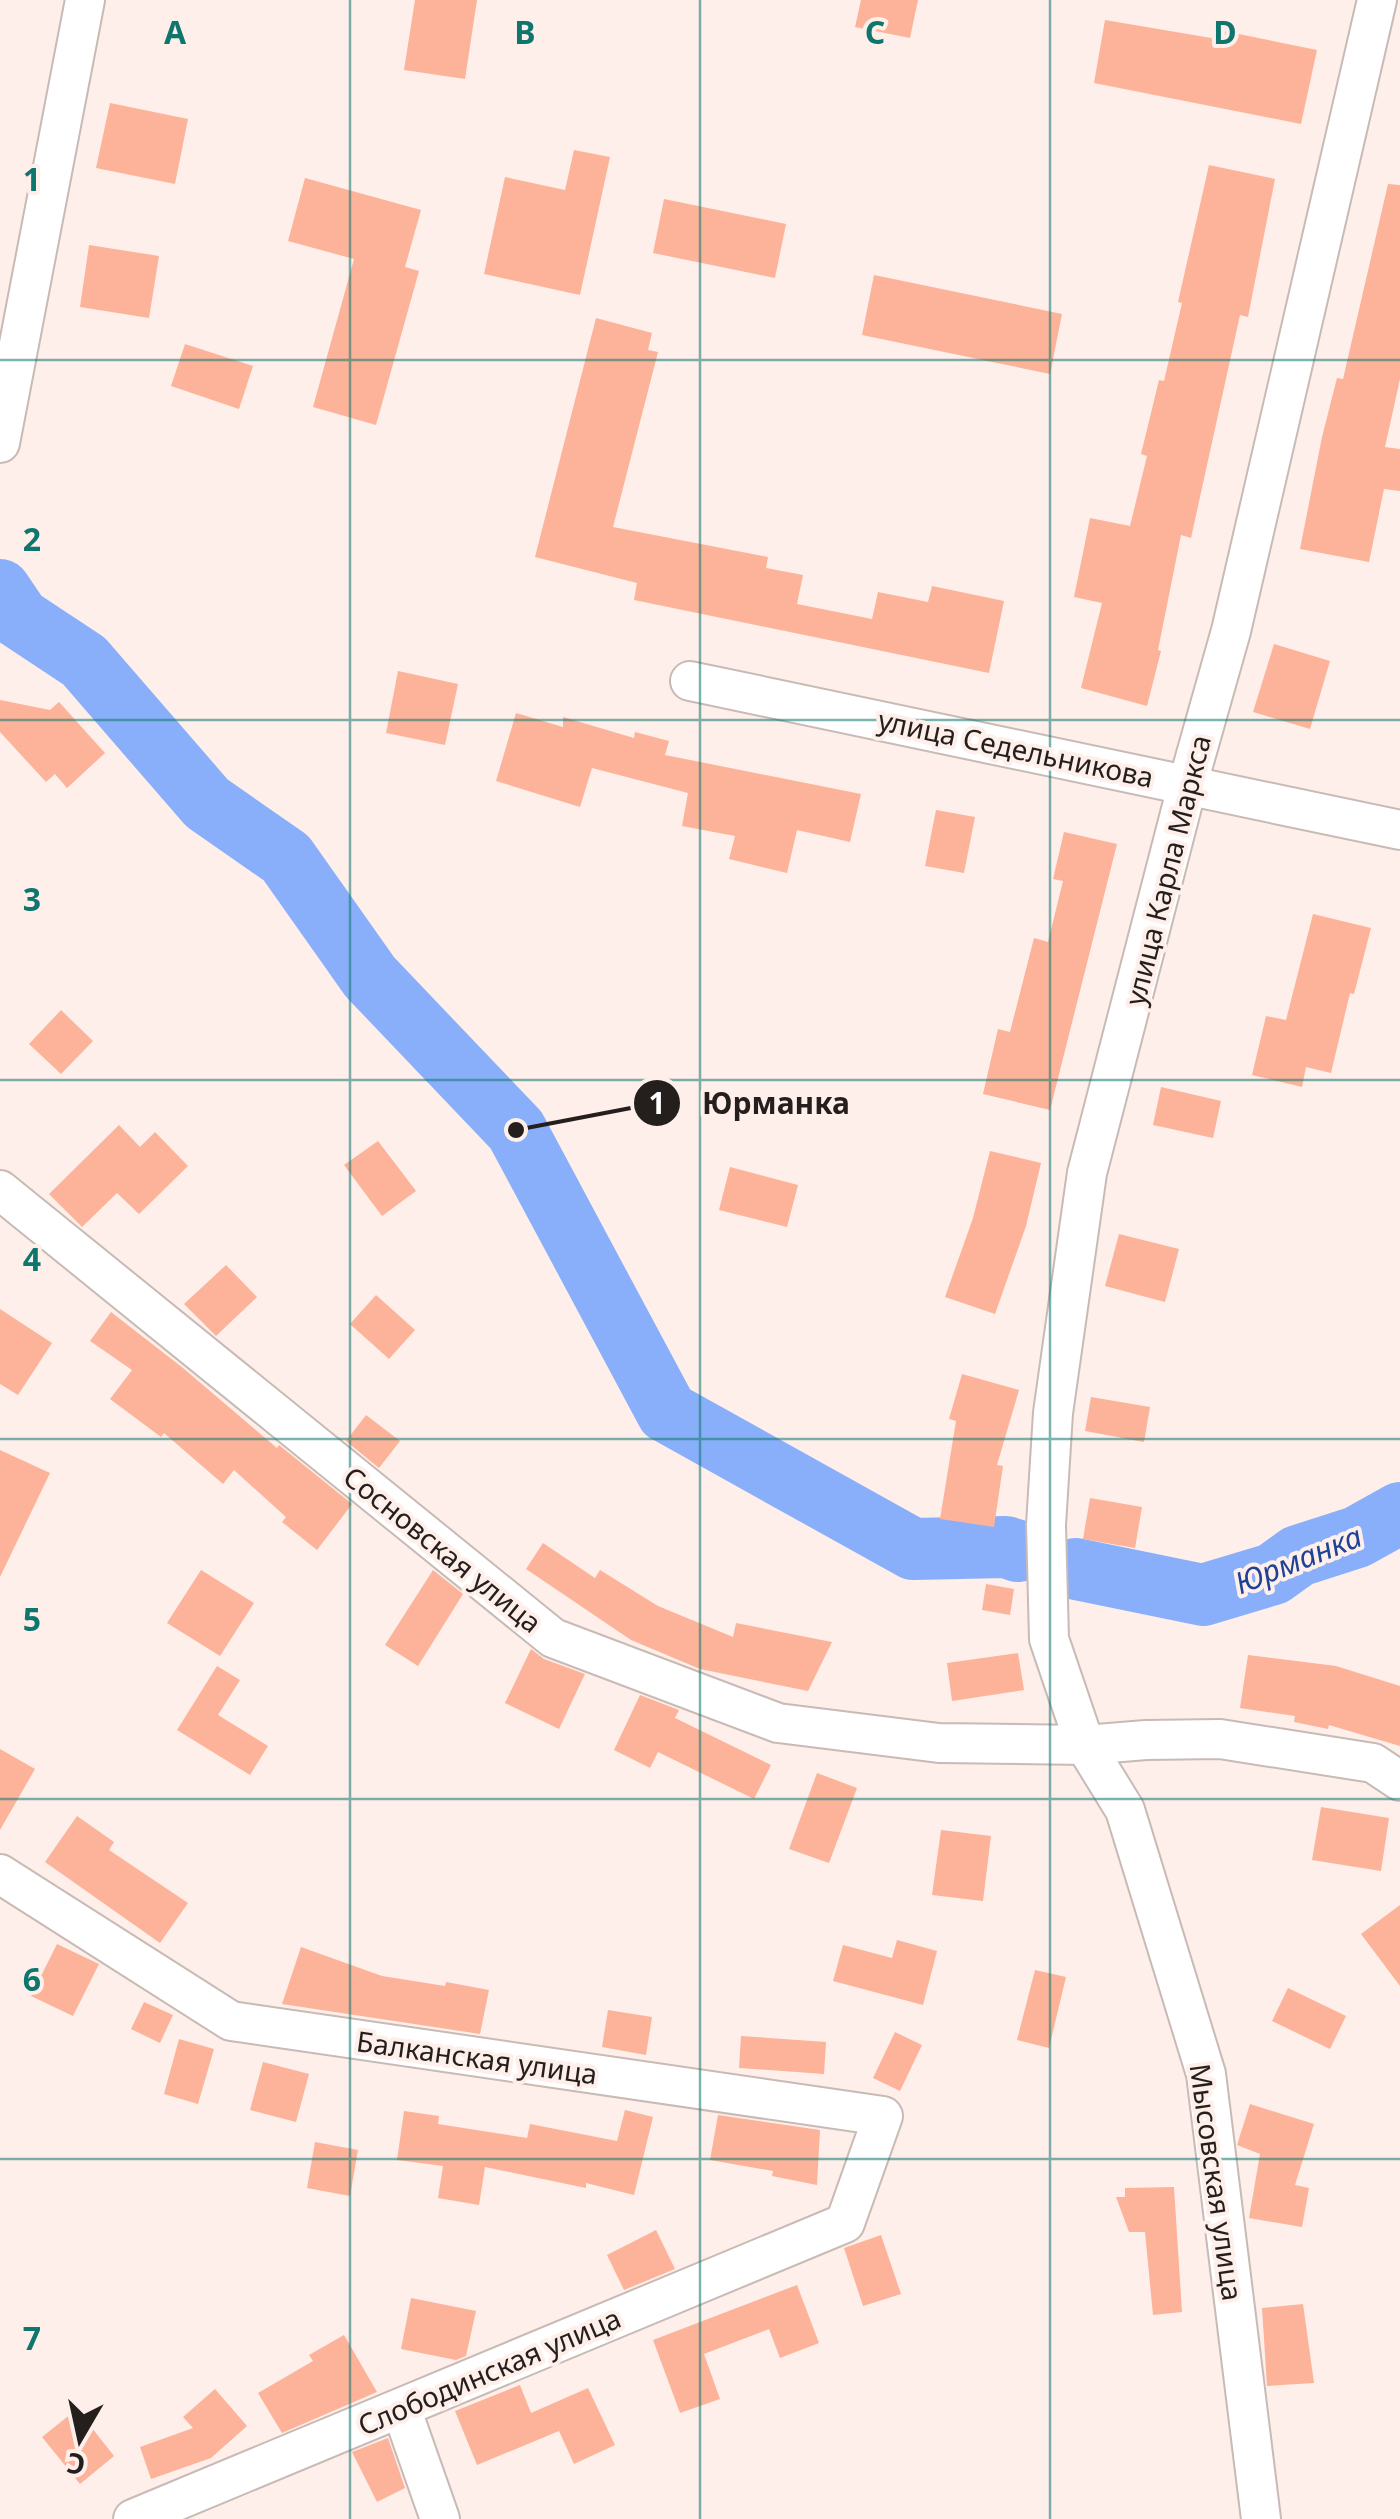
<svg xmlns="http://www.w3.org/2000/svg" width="1400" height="2519" font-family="'Noto Sans',sans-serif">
  <rect width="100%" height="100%" fill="#feefea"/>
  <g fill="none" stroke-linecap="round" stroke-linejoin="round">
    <g stroke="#89affa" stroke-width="62">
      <path d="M0,590L19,618L84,661L207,803L286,858L370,977L516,1130L667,1412L913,1549L1006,1547L1018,1551"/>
      <path d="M1076,1569L1203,1595L1273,1574L1298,1556L1357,1537L1400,1513"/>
    </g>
  </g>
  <g fill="#fcb39a">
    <path d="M415,0H477L465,79L404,70Z"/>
    <path d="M861,0H918L910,38L855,27Z"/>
    <path d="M1105,20L1217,39L1219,30L1317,50L1301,124L1094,83Z"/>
    <path d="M110,103L188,119L175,184L96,168Z"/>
    <path d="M574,150L610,157L580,295L484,274L505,177L565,190Z"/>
    <path d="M1209,165L1275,179L1248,317L1240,315L1191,538L1181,535L1158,650L1161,651L1147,706L1081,688L1102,603L1074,597L1090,518L1130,526L1147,456L1141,454L1159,380L1164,381L1182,303L1178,302Z"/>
    <path d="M305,178L421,210L405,267L419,271L376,425L313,407L354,259L288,241Z"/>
    <path d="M1388,184L1400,185V379L1385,447L1400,449V491L1384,489L1369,562L1300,549L1322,437L1337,378L1343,379Z"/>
    <path d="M664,199L786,224L775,278L653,253Z"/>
    <path d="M89,245L159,256L149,318L80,307Z"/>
    <path d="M874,275L1062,314L1050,374L862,335Z"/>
    <path d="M596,318L652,333L648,350L658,352L613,527L768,557L766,568L803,575L797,604L872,619L878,592L928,602L932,586L1004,601L989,673L634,600L637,583L535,557Z"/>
    <path d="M185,344L253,366L239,409L171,386Z"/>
    <path d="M1274,644L1330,661L1310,729L1253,712Z"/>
    <path d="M398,671L458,684L445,745L386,733Z"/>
    <path d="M0,700L50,710L59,702L105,753L67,788L55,774L46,782L0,732Z"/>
    <path d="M516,713L563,727V717L634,738L635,732L669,741L665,755L861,794L850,842L797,830L787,873L729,859L735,836L682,826L688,793L592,768L580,807L496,781Z"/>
    <path d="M936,810L975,817L964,873L925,866Z"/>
    <path d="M1064,832L1117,844L1050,1110L983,1094L998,1029L1010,1032L1034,938L1048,942L1063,881L1053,879Z"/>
    <path d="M1313,914L1371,928L1354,994L1350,993L1331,1073L1306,1067L1302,1087L1252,1075L1266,1016L1286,1020Z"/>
    <path d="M61,1010L93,1041L61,1074L29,1044Z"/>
    <path d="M1161,1087L1221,1101L1213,1138L1153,1125Z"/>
    <path d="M119,1125L140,1147L155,1132L188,1166L139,1214L117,1193L82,1227L49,1194Z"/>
    <path d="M378,1141L416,1191L382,1216L344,1165Z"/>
    <path d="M990,1151L1041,1163L1026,1226L995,1314L945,1297L973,1218Z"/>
    <path d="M730,1167L798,1185L787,1227L719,1210Z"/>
    <path d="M1119,1234L1179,1249L1165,1302L1105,1286Z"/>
    <path d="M226,1265L257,1297L216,1336L184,1304Z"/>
    <path d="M376,1295L415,1330L389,1359L350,1324Z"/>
    <path d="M0,1309L52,1343L18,1395L0,1384Z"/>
    <path d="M111,1312L183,1368L277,1448L279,1445L352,1504L317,1550L282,1522L286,1517L234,1470L223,1484L164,1433L161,1437L110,1399L132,1370L90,1341Z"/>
    <path d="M962,1374L1019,1390L997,1465L1003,1466L994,1527L940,1519L956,1421L949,1419Z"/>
    <path d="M1091,1397L1150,1407L1144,1442L1085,1431Z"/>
    <path d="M366,1415L400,1441L379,1468L346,1441Z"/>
    <path d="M0,1450L50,1473L0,1577Z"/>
    <path d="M1090,1498L1142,1507L1135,1548L1083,1539Z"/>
    <path d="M543,1543L595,1578L600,1570L658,1606L733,1637L736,1623L832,1642L808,1691L700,1669L631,1640L526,1569Z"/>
    <path d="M201,1570L254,1603L220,1656L167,1623Z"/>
    <path d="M433,1570L463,1594L418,1666L385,1645Z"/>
    <path d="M986,1584L1014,1589L1010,1615L982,1610Z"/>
    <path d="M531,1649L544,1659L585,1674L559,1729L505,1703Z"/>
    <path d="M1018,1653L1024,1690L952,1701L947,1663Z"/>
    <path d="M1248,1655L1336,1666L1400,1686V1746L1329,1725L1328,1729L1294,1722L1295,1716L1240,1708Z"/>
    <path d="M217,1666L240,1680L218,1715L268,1746L250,1775L177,1730Z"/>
    <path d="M640,1695L679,1710L675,1718L771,1765L754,1799L658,1752L650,1768L614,1750Z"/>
    <path d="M0,1749L35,1769L0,1830Z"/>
    <path d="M817,1773L857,1788L829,1863L789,1849Z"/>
    <path d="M1321,1807L1389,1818L1381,1871L1312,1860Z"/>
    <path d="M77,1816L114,1842L109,1850L188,1903L160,1943L45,1862Z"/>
    <path d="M941,1830L991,1836L983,1901L932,1895Z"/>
    <path d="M1400,1905V1986L1361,1934Z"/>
    <path d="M897,1940L937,1951L923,2005L833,1981L843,1945L892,1958Z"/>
    <path d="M57,1944L99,1964L73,2016L31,1996Z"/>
    <path d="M301,1947L382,1976L445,1986L446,1982L489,1990L480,2034L282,2004Z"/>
    <path d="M1035,1970L1066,1977L1049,2048L1017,2040Z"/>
    <path d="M1288,1988L1346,2016L1330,2049L1272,2021Z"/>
    <path d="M144,2002L173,2015L160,2043L131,2029Z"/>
    <path d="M608,2010L652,2017L646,2055L602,2047Z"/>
    <path d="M895,2032L922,2045L900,2091L873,2078Z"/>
    <path d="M741,2036L826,2042L824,2074L739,2068Z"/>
    <path d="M179,2039L214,2049L198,2104L164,2094Z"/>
    <path d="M263,2062L309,2074L296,2122L250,2110Z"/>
    <path d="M1250,2104L1314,2124L1295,2185L1309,2188L1302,2227L1249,2218L1260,2154L1237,2145Z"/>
    <path d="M625,2110L653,2117L634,2195L586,2183V2188L485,2167L479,2205L438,2198L443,2166L397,2160L404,2111L439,2116L438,2124L527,2138L530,2124L617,2141Z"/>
    <path d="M718,2115L820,2130L817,2185L772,2176L773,2171L710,2160Z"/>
    <path d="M315,2142L358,2150L350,2196L307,2188Z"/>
    <path d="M1174,2187L1182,2312L1153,2315L1145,2232H1129L1116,2197H1125V2188Z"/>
    <path d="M656,2230L675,2269L624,2290L607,2255Z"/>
    <path d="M881,2235L901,2294L863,2306L844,2248Z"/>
    <path d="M797,2285L819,2343L780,2358L769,2329L704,2354L720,2399L680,2413L653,2340Z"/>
    <path d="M411,2298L476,2311L466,2356L456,2360L401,2349Z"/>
    <path d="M1303,2304L1314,2383L1267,2386L1262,2308Z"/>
    <path d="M344,2335L377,2392L282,2433L258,2393L313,2361L309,2355Z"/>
    <path d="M520,2385L531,2413L588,2388L615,2445L574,2464L559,2431L477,2465L455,2411Z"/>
    <path d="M215,2389L247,2426L211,2458L151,2479L140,2447L193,2428L183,2417Z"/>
    <path d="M77,2409L114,2456L80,2484L42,2437Z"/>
    <path d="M388,2438L405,2488L377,2502L352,2452Z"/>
  </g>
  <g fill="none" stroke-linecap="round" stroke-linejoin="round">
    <defs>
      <g id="minor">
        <path d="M0,443L85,0"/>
        <path d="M690,681L1400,830"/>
        <path d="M0,1190L553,1638L778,1723L939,1743L1085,1745L1146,1740L1220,1739L1373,1763L1400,1781"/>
        <path d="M0,1874L231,2021L883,2116L845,2223L133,2519"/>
        <path d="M401,2408L440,2519"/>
        <path d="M1261,2519L1206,2074L1125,1810L1085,1745L1049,1639L1046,1525L1053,1413L1087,1173L1188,783L1231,631L1377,0"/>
      </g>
    </defs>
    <use href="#minor" stroke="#c8bab5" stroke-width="42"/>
    <use href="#minor" stroke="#fff" stroke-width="38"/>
  </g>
  <path fill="none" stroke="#0f766e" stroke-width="2.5" stroke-opacity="0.55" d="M350,0V2519M700,0V2519M1050,0V2519M0,360H1400M0,720H1400M0,1080H1400M0,1439H1400M0,1799H1400M0,2159H1400"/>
  <g text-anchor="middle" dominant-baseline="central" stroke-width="8" stroke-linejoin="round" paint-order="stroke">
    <g font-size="28" fill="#241f1d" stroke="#feefea">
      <text transform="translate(1016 748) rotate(12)">улица Седельникова</text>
      <text transform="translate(1167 870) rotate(-76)">улица Карла Маркса</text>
      <text transform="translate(443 1549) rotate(39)">Сосновская улица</text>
      <text transform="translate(477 2057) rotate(8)">Балканская улица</text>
      <text transform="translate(1217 2182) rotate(82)">Мысовская улица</text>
      <text transform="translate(489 2371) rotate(-23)">Слободинская улица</text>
    </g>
    <g font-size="30" font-style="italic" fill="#1d4296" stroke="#feefea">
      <text transform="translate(1298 1559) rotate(-22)">Юрманка</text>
    </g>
  </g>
  <g font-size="32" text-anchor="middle" font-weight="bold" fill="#0f766e" stroke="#feefea" stroke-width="8" stroke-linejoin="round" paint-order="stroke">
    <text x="175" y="44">A</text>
    <text x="525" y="44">B</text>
    <text x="875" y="44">C</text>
    <text x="1225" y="44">D</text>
    <text x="32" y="191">1</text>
    <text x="32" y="551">2</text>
    <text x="32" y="911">3</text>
    <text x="32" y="1271">4</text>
    <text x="32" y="1631">5</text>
    <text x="32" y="1991">6</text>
    <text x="32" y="2350">7</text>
  </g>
  <path fill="none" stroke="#241f1d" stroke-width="4" d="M516 1130L657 1103"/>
  <g fill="#241f1d" stroke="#feefea" stroke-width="4">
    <circle cx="516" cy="1130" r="10"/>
    <circle cx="657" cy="1103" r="25"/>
  </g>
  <g font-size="30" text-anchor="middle" font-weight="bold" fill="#fff">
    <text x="657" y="1114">1</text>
  </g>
  <g font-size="30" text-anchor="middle" font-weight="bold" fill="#241f1d" stroke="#feefea" stroke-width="8" stroke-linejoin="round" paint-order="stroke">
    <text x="776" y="1114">Юрманка</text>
  </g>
  <g transform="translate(80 2439) rotate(189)" stroke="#feefea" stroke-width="8" paint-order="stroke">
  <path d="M0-8L18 38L0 25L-18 38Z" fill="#241f1d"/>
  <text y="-15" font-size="28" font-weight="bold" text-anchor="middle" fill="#241f1d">С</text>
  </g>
</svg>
